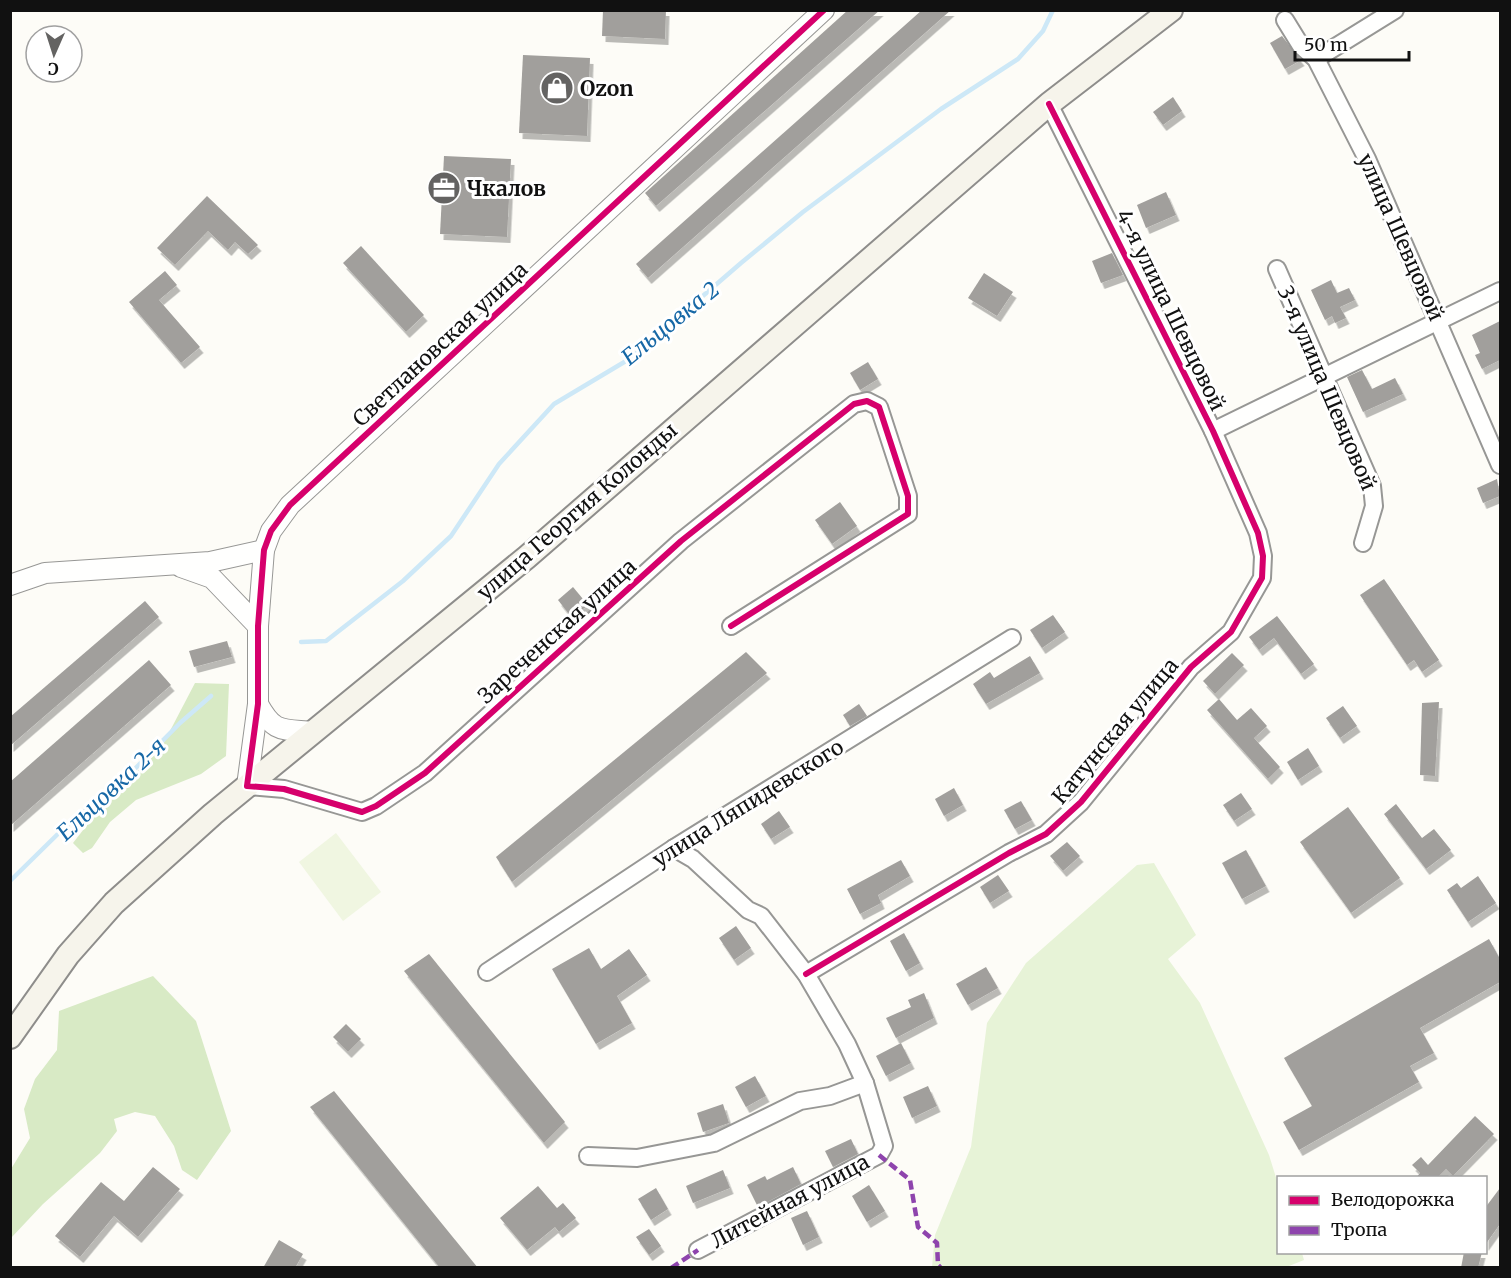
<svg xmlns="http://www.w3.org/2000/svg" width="1511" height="1278" font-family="Merriweather,serif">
  <defs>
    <filter id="shadow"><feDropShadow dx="3.5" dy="6" stdDeviation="0" flood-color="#0004"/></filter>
  </defs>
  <rect width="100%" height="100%" fill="#fdfcf7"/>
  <path fill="#e7f3d7" d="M1154,863L1196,935L1168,959L1200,1003L1269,1155L1278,1184V1252L1302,1253L1304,1260L1284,1268L932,1267L935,1235L971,1147L987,1023L1026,963L1137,865Z"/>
  <g fill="#d8eac5">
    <path d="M195,683L229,684L226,756L201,774L136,800L110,822L92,848L83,853L73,843L105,802L160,750Z"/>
    <path d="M153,976L196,1021L231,1131L197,1180L182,1170L174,1146L155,1116L135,1112L114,1119L117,1131L100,1153L43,1204L11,1238V1169L30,1138L24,1109L35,1079L57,1050L59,1011Z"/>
  </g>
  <path fill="#f0f6e1" d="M336,833L381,892L343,921L299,862Z"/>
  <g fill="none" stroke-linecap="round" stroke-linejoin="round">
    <g stroke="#cde8f7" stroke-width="4.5">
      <path d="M301,642L326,641L403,581L451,536L499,464L554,404L631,358L741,263L803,212L941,109L1018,59L1043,31L1053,10"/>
      <path d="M10,881L66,826L121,783L180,723L211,696"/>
    </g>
  </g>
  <g fill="#a19f9c" filter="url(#shadow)">
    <path d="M603,10H666L665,39L602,36Z"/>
    <path d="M848,10H880L656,206L645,193Z"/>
    <path d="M922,10H951L648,278L636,264Z"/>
    <path d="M1282,36L1301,60L1285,69L1270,43Z"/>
    <path d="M523,55L590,58L587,136L519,133Z"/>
    <path d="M1173,97L1182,111L1163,125L1153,112Z"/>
    <path d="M444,156L511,159L507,237L440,234Z"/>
    <path d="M1166,192L1176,215L1146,228L1137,205Z"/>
    <path d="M207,196L258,245L248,254L235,242L228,250L208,231L175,265L157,248Z"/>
    <path d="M361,246L424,315L406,332L343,263Z"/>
    <path d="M1112,253L1123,275L1101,283L1092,261Z"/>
    <path d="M165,271L177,285L159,300L200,347L181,363L129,302Z"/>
    <path d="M984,273L1013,292L997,316L968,298Z"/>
    <path d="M1331,280L1337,293L1349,288L1355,300L1340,307L1346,318L1335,323L1332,316L1325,320L1311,290Z"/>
    <path d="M1500,321V360L1482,369L1475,355L1480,353L1472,335Z"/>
    <path d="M868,362L878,379L860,390L850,373Z"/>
    <path d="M1362,370L1372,389L1395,378L1403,394L1363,412L1347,377Z"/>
    <path d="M1497,479L1500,496L1483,503L1477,488Z"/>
    <path d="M840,502L857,526L832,544L815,520Z"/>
    <path d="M1384,579L1439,660L1422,672L1414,660L1407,665L1360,595Z"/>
    <path d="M573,587L588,605L572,618L558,600Z"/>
    <path d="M145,601L159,617L10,746V717Z"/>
    <path d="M1053,615L1065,632L1042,648L1030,630Z"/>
    <path d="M1277,616L1314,664L1301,674L1274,638L1259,650L1249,637Z"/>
    <path d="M227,641L232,657L194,667L189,651Z"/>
    <path d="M746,652L767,673L512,882L496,857Z"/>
    <path d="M1232,653L1244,665L1215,694L1203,681Z"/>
    <path d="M1030,656L1040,673L986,704L973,684L990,672L994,678Z"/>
    <path d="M149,660L171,685L10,826V782Z"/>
    <path d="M1219,699L1237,720L1251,708L1267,726L1254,738L1280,767L1268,779L1207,710Z"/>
    <path d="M1439,702L1435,776L1420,775L1422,703Z"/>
    <path d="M859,704L867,716L850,726L843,715Z"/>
    <path d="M1343,706L1357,726L1340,738L1326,718Z"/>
    <path d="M1308,748L1319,766L1298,780L1287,762Z"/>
    <path d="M954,788L963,805L944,816L935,799Z"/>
    <path d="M1241,793L1252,809L1234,821L1223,805Z"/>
    <path d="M1021,801L1032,820L1015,829L1004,810Z"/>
    <path d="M1396,804L1422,838L1434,829L1451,850L1426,869L1384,814Z"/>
    <path d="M1348,807L1400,878L1351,913L1300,842Z"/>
    <path d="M779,811L790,827L771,839L761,824Z"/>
    <path d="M1067,842L1080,856L1063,871L1050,856Z"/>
    <path d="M1246,850L1266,886L1242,899L1222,863Z"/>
    <path d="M901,860L910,876L878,895L881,903L860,914L847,889Z"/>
    <path d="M998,875L1009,891L990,903L980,887Z"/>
    <path d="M1478,876L1496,903L1468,922L1447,890L1457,883L1461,888Z"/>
    <path d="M736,926L751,948L734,960L719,938Z"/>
    <path d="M904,933L920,963L906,971L890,941Z"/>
    <path d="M1489,939L1500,959V982L1420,1028L1434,1053L1410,1066L1419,1082L1299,1150L1283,1122L1312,1106L1284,1058Z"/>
    <path d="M589,948L601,969L629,949L647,975L617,996L632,1023L596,1044L552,969Z"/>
    <path d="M429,954L565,1122L544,1143L404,971Z"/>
    <path d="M986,967L998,988L968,1005L956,984Z"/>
    <path d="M924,993L934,1018L896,1038L886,1018L911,1007L908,1000Z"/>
    <path d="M346,1024L361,1039L348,1052L333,1037Z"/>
    <path d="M901,1043L911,1063L886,1076L876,1056Z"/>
    <path d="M755,1076L766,1096L746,1107L735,1087Z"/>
    <path d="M928,1086L937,1106L912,1118L903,1097Z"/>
    <path d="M334,1091L478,1268H440L310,1107Z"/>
    <path d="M723,1104L729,1123L703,1132L697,1113Z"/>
    <path d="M1475,1116L1494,1134L1453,1176L1446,1169L1439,1176L1441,1178H1416L1420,1173L1412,1165L1421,1157L1428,1165Z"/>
    <path d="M851,1139L858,1154L833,1167L825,1151Z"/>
    <path d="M153,1167L180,1189L138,1237L114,1216L80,1257L55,1236L101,1182L124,1201Z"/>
    <path d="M793,1167L801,1184L758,1207L747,1185L765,1176L767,1180Z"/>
    <path d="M723,1170L730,1188L693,1203L686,1186Z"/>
    <path d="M869,1185L885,1211L867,1222L852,1196Z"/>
    <path d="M538,1186L557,1208L563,1203L576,1218L559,1232L555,1227L527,1250L500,1218Z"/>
    <path d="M656,1188L668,1209L651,1220L638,1199Z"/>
    <path d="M1500,1188V1224L1485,1245V1208Z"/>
    <path d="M807,1211L819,1237L803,1245L791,1218Z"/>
    <path d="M649,1229L661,1246L649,1255L636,1237Z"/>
    <path d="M279,1240L303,1254L295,1268H263Z"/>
    <path d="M1464,1252H1482L1478,1268H1461Z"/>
  </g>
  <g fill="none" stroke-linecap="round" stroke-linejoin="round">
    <defs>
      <g id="minor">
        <path d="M1285,20L1301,46L1316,59L1367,159L1500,465"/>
        <path d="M1316,59L1395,10"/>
        <path d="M1277,269L1372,486L1374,506L1363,543"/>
        <path d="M1213,431L1500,291"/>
        <path d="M247,786L284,789L362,812L376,806L425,773L681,541L854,404L867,401L879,407L908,496V514L731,626"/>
        <path d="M674,848L693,859L748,910L761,916L806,974L847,1044L865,1083L884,1146L879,1155L698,1250"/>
        <path d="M487,972L674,848L1012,638"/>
        <path d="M806,974L1009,853L1046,834L1081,802L1191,667L1231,632L1262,578L1263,556L1258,533L1213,431L1049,104"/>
        <path d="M588,1156L637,1158L714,1143L800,1101L830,1096L865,1083"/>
      </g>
      <g id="tertiary">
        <path d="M181,567L212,578L258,626"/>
        <path d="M10,585L45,573L210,562L264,550"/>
        <path d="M258,704C274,733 281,729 312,732"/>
        <path d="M247,786L258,704V626L264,550L271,531L290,505L824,10"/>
      </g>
      <path id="secondary" d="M10,1037L68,955L114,903L213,814L527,557L1049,104L1171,10"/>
    </defs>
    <use href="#minor" stroke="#979795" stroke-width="20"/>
    <use href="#tertiary" stroke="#979795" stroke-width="22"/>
    <use href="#secondary" stroke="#8e8d8b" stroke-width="26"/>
    <use href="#minor" stroke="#fffffe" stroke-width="16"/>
    <use href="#tertiary" stroke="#fffffe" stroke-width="20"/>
    <use href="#secondary" stroke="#f6f4eb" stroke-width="22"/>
    <g stroke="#8e44ad" stroke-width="4.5" stroke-dasharray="9 4.5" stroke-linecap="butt">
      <path d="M879,1155L910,1180L918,1227L937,1243L938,1265L941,1268"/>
      <path d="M671,1268L698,1250"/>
    </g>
    <defs>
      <g id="cycleway">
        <path d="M731,626L908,514V496L879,407L867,401L854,404L681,541L425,773L376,806L362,812L284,789L247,786L258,704V626L264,550L271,531L290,505L824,10"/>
        <path d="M806,974L1009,853L1046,834L1081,802L1191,667L1231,632L1262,578L1263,556L1258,533L1213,431L1049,104"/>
      </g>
    </defs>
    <use href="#cycleway" stroke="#fff" stroke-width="10"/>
    <use href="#cycleway" stroke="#d6006c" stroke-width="6"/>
  </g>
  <defs>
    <symbol id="shop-disc" viewBox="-11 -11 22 22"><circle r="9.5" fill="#646362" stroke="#fff"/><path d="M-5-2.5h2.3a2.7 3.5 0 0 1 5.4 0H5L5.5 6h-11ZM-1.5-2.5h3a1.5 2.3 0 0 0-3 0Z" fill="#fff"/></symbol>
    <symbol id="office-disc" viewBox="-11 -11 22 22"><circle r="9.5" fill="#646362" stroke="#fff"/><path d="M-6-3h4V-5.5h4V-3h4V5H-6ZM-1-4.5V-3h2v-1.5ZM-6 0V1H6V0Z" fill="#fff"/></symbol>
  </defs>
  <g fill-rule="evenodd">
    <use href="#shop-disc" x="538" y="69" width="38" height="38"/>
    <use href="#office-disc" x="425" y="169" width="38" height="38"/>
  </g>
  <g text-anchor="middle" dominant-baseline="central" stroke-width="6" stroke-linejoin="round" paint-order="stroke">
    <g font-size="21" font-weight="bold" fill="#111" stroke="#fff" text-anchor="start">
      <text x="580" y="88">Ozon</text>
      <text x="467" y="188">Чкалов</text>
    </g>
    <g font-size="21" fill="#111" stroke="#fff">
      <text transform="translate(1401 237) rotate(66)">улица Шевцовой</text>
      <text transform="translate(1171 310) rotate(64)">4-я улица Шевцовой</text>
      <text transform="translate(440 344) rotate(-43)">Светлановская улица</text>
      <text transform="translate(1327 388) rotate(67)">3-я улица Шевцовой</text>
      <text transform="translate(577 511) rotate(-41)">улица Георгия Колонды</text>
      <text transform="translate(557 631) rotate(-42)">Зареченская улица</text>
      <text transform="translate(1115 731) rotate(-50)">Катунская улица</text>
      <text transform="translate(748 803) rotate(-32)">улица Ляпидевского</text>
      <text transform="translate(790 1201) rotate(-28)">Литейная улица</text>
    </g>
    <g font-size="22" font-style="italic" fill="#1768a6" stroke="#fff">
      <text transform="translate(670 323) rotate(-39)">Ельцовка 2</text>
      <text transform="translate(111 789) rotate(-43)">Ельцовка 2-я</text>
    </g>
  </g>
  <rect width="1511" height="1278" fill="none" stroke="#111111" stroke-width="24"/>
  <rect x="1277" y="1176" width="210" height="78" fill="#ffffff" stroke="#a0a0a0" stroke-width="1.5"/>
  <rect x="1289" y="1196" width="30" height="9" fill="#d6006c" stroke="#a0a0a0" stroke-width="1.5"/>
  <text x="1331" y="1206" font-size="18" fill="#111111">Велодорожка</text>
  <rect x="1289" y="1226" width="30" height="9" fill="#8e44ad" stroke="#a0a0a0" stroke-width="1.5"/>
  <text x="1331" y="1236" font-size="18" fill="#111111">Тропа</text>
  <g transform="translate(54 54) rotate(183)"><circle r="28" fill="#ffffff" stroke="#a0a0a0" stroke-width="1.5"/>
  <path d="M0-4.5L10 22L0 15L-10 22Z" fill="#646362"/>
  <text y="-9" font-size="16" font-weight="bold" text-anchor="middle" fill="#111111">С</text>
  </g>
  <path d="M1295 51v9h114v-9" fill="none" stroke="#111111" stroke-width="3"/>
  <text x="1304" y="51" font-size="18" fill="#111111" stroke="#ffffff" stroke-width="4.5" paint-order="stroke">50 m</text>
</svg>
